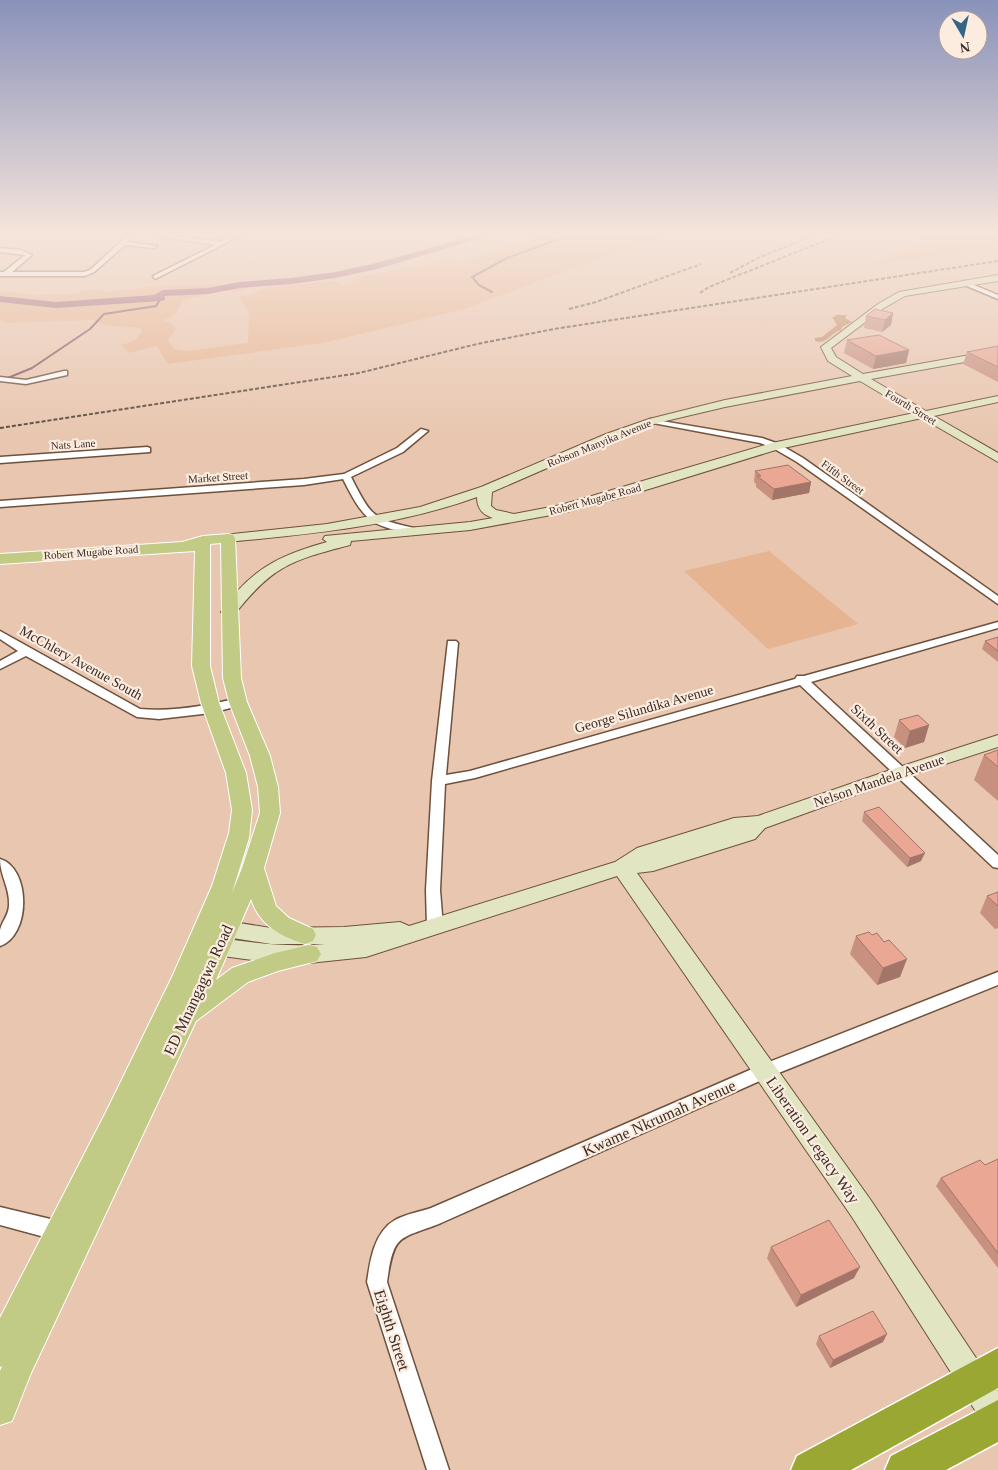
<svg xmlns="http://www.w3.org/2000/svg" width="998" height="1470" font-family="'Times New Roman',serif">
  <rect width="100%" height="100%" fill="#e8c6af"/>
  <g fill="#e6b491">
    <path d="M479,235H497L341,277L249,287L241,291H220L184,300C178,310 175,317 163,320L173,325L176,329L168,340L174,349L187,351L248,343L249,313L239,296L248,295L265,288L334,281L343,285L353,283L352,280L354,278L387,271L420,267L449,260L459,263L537,237L533,235H673L645,242L464,309L323,343L168,364L157,346L129,353L121,345C131,342 139,340 142,329C126,325 107,328 93,320L7,323L0,320V291L34,295L75,294L86,290L95,289L106,292L166,285H213L214,286L337,272Z"/>
    <path d="M931,235H998V246L863,267L926,243L917,240Z"/>
    <path d="M769,551L858,624L768,649L684,571Z"/>
  </g>
  <path fill="#bf8a65" d="M835,315H847L845,318L852,322L842,327L841,330C830,333 827,345 815,341V338L822,337L837,325L832,317H835Z"/>
  <g fill="none" stroke-linecap="round" stroke-linejoin="round">
    <g stroke="#7d505d" stroke-width="2">
      <path d="M492,292L479,285L472,277L507,258L570,235"/>
      <path d="M0,381L32,368L90,329L104,314L156,306L161,298"/>
    </g>
    <path fill="#9a5f75" fill-rule="evenodd" d="M476,235H491L377,269L335,278L292,284L239,288L208,294L165,296V300L161,301L56,308L0,302V296L56,302L154,295L163,290L208,288L239,282L292,278L335,272L373,264Z"/>
    <defs>
      <g id="street">
        <path d="M128,235H135L128,242L157,246L154,248L125,245L94,272L85,276H0V272H4L25,255L0,252V248L21,250L32,255L12,272H84L90,270Z"/>
        <path d="M153,235H170L220,242L234,235H242L155,279L153,276L215,245Z"/>
        <path d="M964,281L998,295V299L962,284V282Z"/>
        <path d="M64,371H67V375L26,384L0,381V377L26,380Z"/>
        <path d="M650,419L762,438L779,444L803,458L998,596V604L797,462L773,448L760,443L653,423H650Z"/>
        <path d="M421,429L428,431L403,452L351,477C373,520 373,518 418,529L420,531L415,534C369,526 364,520 343,479L304,485L0,507V501L304,479L344,474L397,448Z"/>
        <path d="M147,447L150,448V452L0,463V457Z"/>
        <path d="M998,622V628L811,682L998,855V868L993,867L800,685L475,778L445,784L440,890L443,927L440,931L435,933L430,931L427,927L426,890L432,781L448,641H456L458,643L446,775L470,771L795,679L797,676H804Z"/>
        <path d="M0,631L140,709C173,712 206,706 238,698L244,702L242,705L211,713L159,719L137,717L26,656L0,669V661L18,651L0,639Z"/>
        <path d="M0,859C31,868 31,936 0,946C0,941 0,935 0,930C2,921 9,915 9,905C10,888 0,876 0,859Z"/>
        <path d="M998,972V985L771,1076L441,1223C399,1240 394,1232 387,1282L449,1470H427L367,1282C370,1261 374,1232 395,1220C406,1214 419,1212 431,1208L759,1066Z"/>
        <path d="M0,1207L63,1222L70,1225L73,1232L70,1239L63,1242L0,1225Z"/>
      </g>
      <g id="secondary">
        <path d="M998,275V281L905,296L884,308L831,348L836,357L863,374L998,350V356L871,379L926,411L998,396V402L934,416L998,453V462L922,418L779,449L623,497L562,513L470,530L351,541L350,545C292,560 272,566 234,615H224L221,612C250,570 279,555 327,542L323,539L325,536L470,522L493,518C483,515 477,509 477,497C397,526 313,534 228,542L223,541L221,538L223,535L327,524L420,507L481,487L606,434L649,419L725,400L852,376L828,361L821,347L878,304L899,292ZM860,381L914,413L772,443L561,505L514,514L496,510L491,506L492,492L614,439L657,423L725,407Z"/>
        <path d="M998,735V747L908,776L765,828L755,839L653,871L637,873L870,1199L998,1391V1433L987,1429L852,1217L617,876L366,957L309,963L267,962L207,954L199,951L196,945L199,939L207,936C246,942 286,948 325,944H271L214,935L207,933L203,927L207,921L214,919L271,928L344,927L400,922L409,926L615,862L637,848L734,818L758,816L896,768Z"/>
      </g>
      <path id="primary" d="M228,534L233,535L235,538L241,678L247,702L270,756L278,787L280,813L264,868L276,906L289,918L313,929L316,935L313,941L305,944C280,936 260,926 251,899L216,980L232,968L275,953L309,945L317,947L321,954L317,961L278,971L248,982L196,1021L31,1373L12,1421L0,1425V1371L2,1366L0,1367V1318L107,1110L172,977L212,886L229,833L232,810L226,773L201,703L192,666L195,551L0,564V554L182,542L203,536ZM221,543L223,678L229,702L250,756L258,787L260,813L242,868L232,893L249,838L252,810L246,773L219,703L210,666V544Z"/>
      <g id="highway">
        <path d="M998,1348V1388L851,1470H791L797,1456Z"/>
        <path d="M998,1400V1442L946,1470H885L891,1456Z"/>
      </g>
    </defs>
    <use href="#street" stroke="#6e513c" stroke-width="3"/>
    <use href="#secondary" stroke="#6e513c" stroke-width="2"/>
    <use href="#primary" stroke="#fff" stroke-width="2"/>
    <use href="#highway" stroke="#fff" stroke-width="3"/>
    <use href="#street" fill="#fff" fill-rule="evenodd"/>
    <use href="#secondary" fill="#e1e5c2" fill-rule="evenodd"/>
    <use href="#primary" fill="#c2cb85" fill-rule="evenodd"/>
    <use href="#highway" fill="#9aa833" fill-rule="evenodd"/>
    <g stroke="#56463a" stroke-width="2" stroke-dasharray="4 2" stroke-linecap="butt">
      <path d="M730,273L760,257L815,235"/>
      <path d="M700,293L709,287L839,235"/>
      <path d="M569,309L596,302L701,264"/>
      <path d="M0,428L359,373L477,344L554,329L998,261"/>
    </g>
  </g>
  <g fill="#c8907f">
    <path d="M893,313L891,325L882,332L864,328L866,316Z"/>
    <path d="M847,340L909,350L906,363L873,369L844,353Z"/>
    <path d="M998,346V382L963,364L967,352Z"/>
    <path d="M755,471L811,482L809,493L772,500L756,487V484L754,482Z"/>
    <path d="M998,637V662L982,649L985,641Z"/>
    <path d="M899,720L929,725L924,742L905,748L894,737Z"/>
    <path d="M998,750V801L974,780L984,755Z"/>
    <path d="M864,812L921,861L907,867L862,821Z"/>
    <path d="M998,892V928L995,929L980,913L987,896Z"/>
    <path d="M856,936L900,977L877,985L850,954Z"/>
    <path d="M998,1159V1268L936,1186L941,1178L985,1165Z"/>
    <path d="M771,1247L854,1278L796,1307L767,1258Z"/>
    <path d="M819,1336L883,1342L830,1368L816,1344Z"/>
  </g>
  <g fill="#a37568">
    <path d="M893,313L891,325L882,332L885,320Z"/>
    <path d="M909,350L906,363L873,369L876,356Z"/>
    <path d="M811,482L809,493L772,500L774,489Z"/>
    <path d="M929,725L924,742L905,748L910,731Z"/>
    <path d="M925,853L921,861L907,867L910,858Z"/>
    <path d="M907,959L900,977L877,985L883,968Z"/>
    <path d="M860,1267L854,1278L796,1307L801,1295Z"/>
    <path d="M887,1334L883,1342L830,1368L833,1360Z"/>
  </g>
  <g fill="#e9a794" stroke="#a37568">
    <path d="M875,309L893,313L885,320L866,316Z"/>
    <path d="M879,335L909,350L876,356L847,340Z"/>
    <path d="M998,346V367L967,352Z"/>
    <path d="M788,465L811,482L774,489L757,476H761L755,471Z"/>
    <path d="M998,637V651L985,641Z"/>
    <path d="M918,715L929,725L910,731L899,720Z"/>
    <path d="M998,750V767L984,755Z"/>
    <path d="M879,807L925,853L910,858L864,812Z"/>
    <path d="M998,892V906L987,896Z"/>
    <path d="M869,932L872,935L877,933L884,942L889,940L907,959L883,968L856,936Z"/>
    <path d="M998,1159V1253L941,1178L980,1160L985,1165Z"/>
    <path d="M829,1220L860,1267L801,1295L771,1247Z"/>
    <path d="M873,1311L887,1334L833,1360L819,1336Z"/>
  </g>
  <linearGradient id="sky" x2="0" y2="1"><stop stop-color="#8992ba"/><stop offset="0.53" stop-color="#f5e5db"/><stop offset="1" stop-color="#f5e5db" stop-opacity="0"/></linearGradient>
  <rect width="998" height="441" fill="url(#sky)"/>
  <g text-anchor="middle" dominant-baseline="central" stroke-width="4.5" stroke-linejoin="round" paint-order="stroke">
    <g font-size="11" fill="#3a2d24" stroke="#fcebdf">
      <text transform="translate(911 407) rotate(31)">Fourth Street</text>
      <text transform="translate(599 443) rotate(-22)">Robson Manyika Avenue</text>
      <text transform="translate(73 444) rotate(-4)">Nats Lane</text>
      <text transform="translate(218 477) rotate(-4)">Market Street</text>
      <text transform="translate(843 477) rotate(36)">Fifth Street</text>
      <text transform="translate(595 499) rotate(-15)">Robert Mugabe Road</text>
      <text transform="translate(91 552) rotate(-4)">Robert Mugabe Road</text>
    </g>
    <g font-size="14" fill="#3a2d24" stroke="#fcebdf">
      <text transform="translate(81 663) rotate(29)">McChlery Avenue South</text>
      <text transform="translate(644 709) rotate(-16)">George Silundika Avenue</text>
      <text transform="translate(877 729) rotate(43)">Sixth Street</text>
      <text transform="translate(879 781) rotate(-19)">Nelson Mandela Avenue</text>
    </g>
    <g font-size="16" fill="#3a2d24" stroke="#fcebdf">
      <text transform="translate(198 990) rotate(-65)">ED Mnangagwa Road</text>
      <text transform="translate(659 1118) rotate(-24)">Kwame Nkrumah Avenue</text>
      <text transform="translate(813 1140) rotate(55)">Liberation Legacy Way</text>
      <text transform="translate(392 1330) rotate(72)">Eighth Street</text>
    </g>
  </g>
  <g transform="translate(963 35) rotate(171)"><circle r="24" fill="#fcebdf" stroke="#ae9f94"/>
  <path d="M0-4L9 19L0 12L-9 19Z" fill="#336683"/>
  <text y="-8" font-size="14" font-weight="bold" text-anchor="middle" fill="#3a2d24">N</text>
  </g>
</svg>
